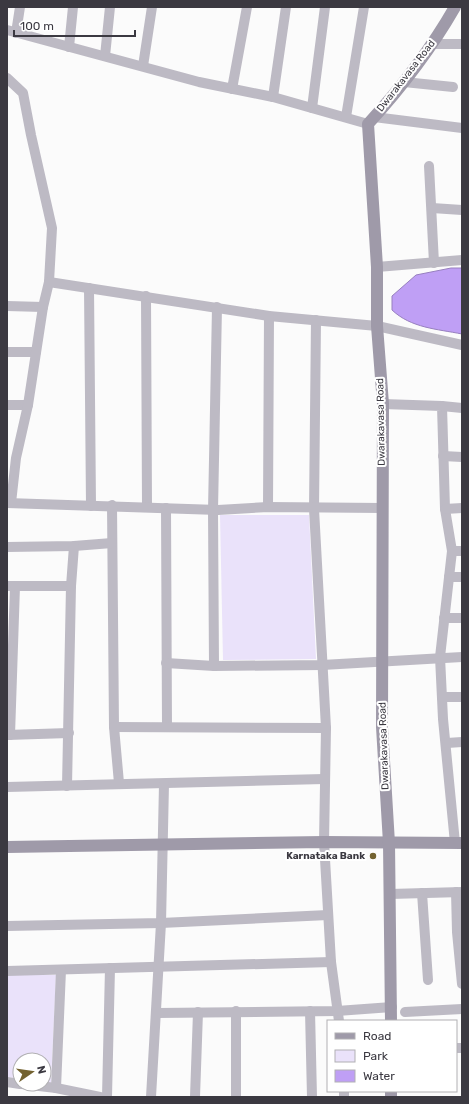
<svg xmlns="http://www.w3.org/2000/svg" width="469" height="1104" font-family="Rubik,sans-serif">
  <rect width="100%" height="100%" fill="#fbfbfb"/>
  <g fill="#eae2fa">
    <path d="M220,515H309L316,659L223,660Z"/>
    <path d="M7,975H56L51,1083L44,1082V1060H20V1079L7,1077Z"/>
  </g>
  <path fill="#bf9ff5" stroke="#9780bf" d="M451,268H462V334C437,329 411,328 392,310V296L416,275Z"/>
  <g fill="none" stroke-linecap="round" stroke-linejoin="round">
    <g stroke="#bdbac4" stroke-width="10">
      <path d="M7,30L199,82L273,97L286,7"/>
      <path d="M16,33L20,7"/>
      <path d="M432,44H462"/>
      <path d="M69,47L73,7"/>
      <path d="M105,56L110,7"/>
      <path d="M143,66L152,7"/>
      <path d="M7,78L23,93L31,135L52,228L49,282"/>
      <path d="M404,82L453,87"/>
      <path d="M232,89L247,7"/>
      <path d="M273,97L368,124"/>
      <path d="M312,108L325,7"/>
      <path d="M346,117L364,7"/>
      <path d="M374,117L462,128"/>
      <path d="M429,166L434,263"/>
      <path d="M432,208L462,210"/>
      <path d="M377,267L462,260"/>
      <path d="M89,288L91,506"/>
      <path d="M146,296L147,507"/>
      <path d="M7,306L43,307"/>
      <path d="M316,320L314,509L326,728L324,842L331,962L339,1021"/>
      <path d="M7,352H36"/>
      <path d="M383,404L442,406L445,509L452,551L440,657L443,719L455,843"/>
      <path d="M7,405H28"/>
      <path d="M442,406L462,408"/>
      <path d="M443,456L462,457"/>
      <path d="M7,503L218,510L268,507L382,508"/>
      <path d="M11,503L16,458L28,405L43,307L49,282L269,316L377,326L462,345"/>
      <path d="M112,505L114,727L119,783"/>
      <path d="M268,507L269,316"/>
      <path d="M166,508L167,727"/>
      <path d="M445,509L462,508"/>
      <path d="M7,547L74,546L112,543"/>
      <path d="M452,551H462"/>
      <path d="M449,577H462"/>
      <path d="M7,586H15L10,735"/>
      <path d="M15,586H71L67,786"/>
      <path d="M71,586L74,546"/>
      <path d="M444,618H462"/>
      <path d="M166,663L214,666L322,665L462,657"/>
      <path d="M214,666L213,510L217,307"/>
      <path d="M442,697H462"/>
      <path d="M114,727L326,728"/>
      <path d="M7,735L69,733"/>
      <path d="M447,743L462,742"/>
      <path d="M7,787L324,779"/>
      <path d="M456,892L457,932L462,984"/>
      <path d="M422,893L428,980"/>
      <path d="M390,894L462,892"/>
      <path d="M7,926L161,923L328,915"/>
      <path d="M7,971L331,962"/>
      <path d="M310,1011L312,1097"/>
      <path d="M405,1012L462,1009"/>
      <path d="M157,1013L337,1011L392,1007"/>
      <path d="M456,1048H462"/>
      <path d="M7,1082L20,1084"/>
      <path d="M22,1084L56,1088L100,1097"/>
      <path d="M56,1088L61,970"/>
      <path d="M344,1091V1097"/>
      <path d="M107,1097L110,968"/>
      <path d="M151,1097L161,923L164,784"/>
      <path d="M195,1097L198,1012"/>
      <path d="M236,1097V1011"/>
    </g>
    <g stroke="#9f9aa9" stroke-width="12">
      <path d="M7,847L324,842L462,843"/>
      <path d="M391,1021L389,843L382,727L383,404L377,326V267L368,124C401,88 431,49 455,7"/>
      <path d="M391,1097V1091"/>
    </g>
  </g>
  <circle fill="#736230" stroke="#fff" stroke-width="1.5" cx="373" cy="856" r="4"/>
  <g text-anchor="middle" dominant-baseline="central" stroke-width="4" stroke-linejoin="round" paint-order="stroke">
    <g font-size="10" fill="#3b3941" stroke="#fff">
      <text transform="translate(406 76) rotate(-52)">Dwarakavasa Road</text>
      <text transform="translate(381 422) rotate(-91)">Dwarakavasa Road</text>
      <text transform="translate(384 746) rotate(-92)">Dwarakavasa Road</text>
    </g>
    <g font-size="10" font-weight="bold" fill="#3b3941" stroke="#fff" text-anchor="end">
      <text x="365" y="856">Karnataka Bank</text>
    </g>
  </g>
  <rect width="469" height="1104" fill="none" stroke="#3b3941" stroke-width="16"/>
  <rect x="327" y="1020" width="130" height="72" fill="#ffffff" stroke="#b1b0b3"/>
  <rect x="335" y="1033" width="20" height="6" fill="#9f9aa9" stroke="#b1b0b3"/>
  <text x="363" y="1040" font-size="12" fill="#3b3941">Road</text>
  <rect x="335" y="1050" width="20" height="12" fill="#eae2fa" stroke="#b1b0b3"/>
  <text x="363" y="1060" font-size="12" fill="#3b3941">Park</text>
  <rect x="335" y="1070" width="20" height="12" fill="#bf9ff5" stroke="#b1b0b3"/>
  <text x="363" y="1080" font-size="12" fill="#3b3941">Water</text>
  <g transform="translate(32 1072) rotate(77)"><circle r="19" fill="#ffffff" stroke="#b1b0b3"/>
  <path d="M0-3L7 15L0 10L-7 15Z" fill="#736230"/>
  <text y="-6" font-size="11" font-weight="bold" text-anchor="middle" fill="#3b3941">N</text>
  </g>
  <path d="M14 30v6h121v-6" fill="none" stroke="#3b3941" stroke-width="2"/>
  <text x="20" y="30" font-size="12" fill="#3b3941" stroke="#ffffff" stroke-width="3" paint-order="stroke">100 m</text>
</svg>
